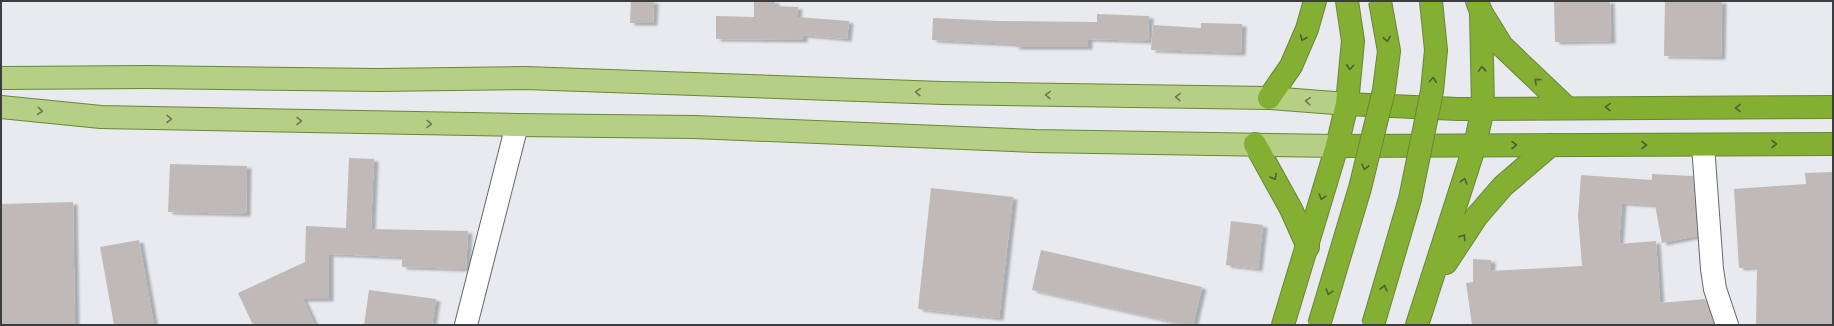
<svg xmlns="http://www.w3.org/2000/svg" width="1834" height="326" font-family="Signika,sans-serif">
  <defs>
    <filter id="shadow"><feDropShadow dx="4.5" dy="2.5" stdDeviation="1" flood-color="#0004"/></filter>
  </defs>
  <rect width="100%" height="100%" fill="#e8eaf0"/>
  <g fill="#c0b9b7" filter="url(#shadow)">
    <path d="M631,1H654L653,23H630Z"/>
    <path d="M754,1H775V6L798,7L797,17L849,21L847,39L803,35V40L716,39V16L754,17Z"/>
    <path d="M1554,1H1610L1611,41L1555,42Z"/>
    <path d="M1665,1H1722L1721,57L1664,56Z"/>
    <path d="M1097,14L1149,16L1148,41L1088,39V47H1015V44L932,40L933,18L999,21L1097,22Z"/>
    <path d="M1201,23L1242,24L1241,53L1151,50L1153,25L1201,28Z"/>
    <path d="M349,158L374,159L371,229L468,231L466,269L402,267V257L329,254V299H303L315,325H253L238,293L305,262L306,226L346,228Z"/>
    <path d="M170,164L247,166L246,214L168,212Z"/>
    <path d="M1833,172V325H1756L1757,267L1739,268L1734,189L1806,184L1805,173Z"/>
    <path d="M1652,174L1693,176L1697,236L1662,243L1655,205L1622,203L1619,244L1656,241L1660,303L1705,299L1714,325H1472L1466,283L1473,282V259L1491,260V271L1582,266L1578,216L1581,175L1652,180Z"/>
    <path d="M931,188L1013,197L999,318L918,309Z"/>
    <path d="M73,202L75,325H2L1,204Z"/>
    <path d="M1231,221L1263,225L1258,269L1226,265Z"/>
    <path d="M139,240L154,325H114L100,247Z"/>
    <path d="M1041,250L1202,287L1193,325H1186L1032,290Z"/>
    <path d="M369,290L436,299L432,325H364Z"/>
  </g>
  <g fill="none" stroke-linecap="round" stroke-linejoin="round">
    <defs>
      <path id="street" d="M466,325L517,125"/>
      <path id="secondary" d="M1703,145L1712,269L1715,289L1727,325"/>
      <g id="primary">
        <path d="M1,78L148,77L378,80L525,78L942,93L1269,98L1347,104"/>
        <path d="M1,107L101,117L517,125L694,127L1035,141L1337,146"/>
      </g>
      <g id="highway">
        <path d="M1481,12L1502,46L1566,107"/>
        <path d="M1269,98L1291,66L1307,29L1315,1"/>
        <path d="M1347,104L1458,109L1833,107"/>
        <path d="M1255,144L1291,209L1308,247"/>
        <path d="M1337,146L1833,144"/>
        <path d="M1446,263L1477,216L1503,186L1551,145"/>
        <path d="M1283,325L1337,146L1347,104L1353,41L1347,1"/>
        <path d="M1417,325L1475,145L1483,108L1481,12L1477,1"/>
      </g>
    </defs>
    <use href="#street" stroke="#65666b" stroke-width="24"/>
    <use href="#secondary" stroke="#65666b" stroke-width="24"/>
    <use href="#primary" stroke="#6a8737" stroke-width="24"/>
    <use href="#highway" stroke="#6a8737" stroke-width="24"/>
    <use href="#street" stroke="#fff" stroke-width="22"/>
    <use href="#secondary" stroke="#fff" stroke-width="22"/>
    <use href="#primary" stroke="#b5cf85" stroke-width="22"/>
    <use href="#highway" stroke="#83af33" stroke-width="22"/>
    <defs>
      <g id="highway-bridge">
        <path d="M1319,325L1360,188L1384,90L1389,51L1380,1"/>
        <path d="M1373,325L1410,199L1432,91L1436,50L1431,1"/>
      </g>
    </defs>
    <use href="#highway-bridge" stroke="#6a8737" stroke-width="24" stroke-linecap="butt"/>
    <use href="#highway-bridge" stroke="#83af33" stroke-width="22"/>
  </g>
  <defs><path id="oneway-chevron" d="M-2-3.5L2.5 0L-2 3.5" fill="none" stroke-width="1.6" stroke-linecap="round" stroke-linejoin="round"/></defs>
  <g stroke="#515f3b">
    <use href="#oneway-chevron" transform="translate(1303 38) rotate(113)"/>
    <use href="#oneway-chevron" transform="translate(1387 39) rotate(80)"/>
    <use href="#oneway-chevron" transform="translate(1350 67) rotate(95)"/>
    <use href="#oneway-chevron" transform="translate(1482 69) rotate(-92)"/>
    <use href="#oneway-chevron" transform="translate(1433 80) rotate(-85)"/>
    <use href="#oneway-chevron" transform="translate(1537 81) rotate(-138)"/>
    <use href="#oneway-chevron" transform="translate(1608 107) rotate(-179)"/>
    <use href="#oneway-chevron" transform="translate(1738 108) rotate(179)"/>
    <use href="#oneway-chevron" transform="translate(1774 144)"/>
    <use href="#oneway-chevron" transform="translate(1514 145)"/>
    <use href="#oneway-chevron" transform="translate(1644 145)"/>
    <use href="#oneway-chevron" transform="translate(1365 167) rotate(103)"/>
    <use href="#oneway-chevron" transform="translate(1274 177) rotate(60)"/>
    <use href="#oneway-chevron" transform="translate(1464 181) rotate(-73)"/>
    <use href="#oneway-chevron" transform="translate(1322 197) rotate(106)"/>
    <use href="#oneway-chevron" transform="translate(1463 237) rotate(-56)"/>
    <use href="#oneway-chevron" transform="translate(1384 288) rotate(-74)"/>
    <use href="#oneway-chevron" transform="translate(1329 292) rotate(107)"/>
  </g>
  <g stroke="#6c775b">
    <use href="#oneway-chevron" transform="translate(918 92) rotate(-178)"/>
    <use href="#oneway-chevron" transform="translate(1048 95) rotate(-179)"/>
    <use href="#oneway-chevron" transform="translate(1178 97) rotate(-179)"/>
    <use href="#oneway-chevron" transform="translate(1308 101) rotate(-176)"/>
    <use href="#oneway-chevron" transform="translate(40 111) rotate(6)"/>
    <use href="#oneway-chevron" transform="translate(169 119) rotate(1)"/>
    <use href="#oneway-chevron" transform="translate(299 121) rotate(1)"/>
    <use href="#oneway-chevron" transform="translate(429 124) rotate(1)"/>
  </g>
  <rect width="1834" height="326" fill="none" stroke="#3c3d3f" stroke-width="4"/>
</svg>
